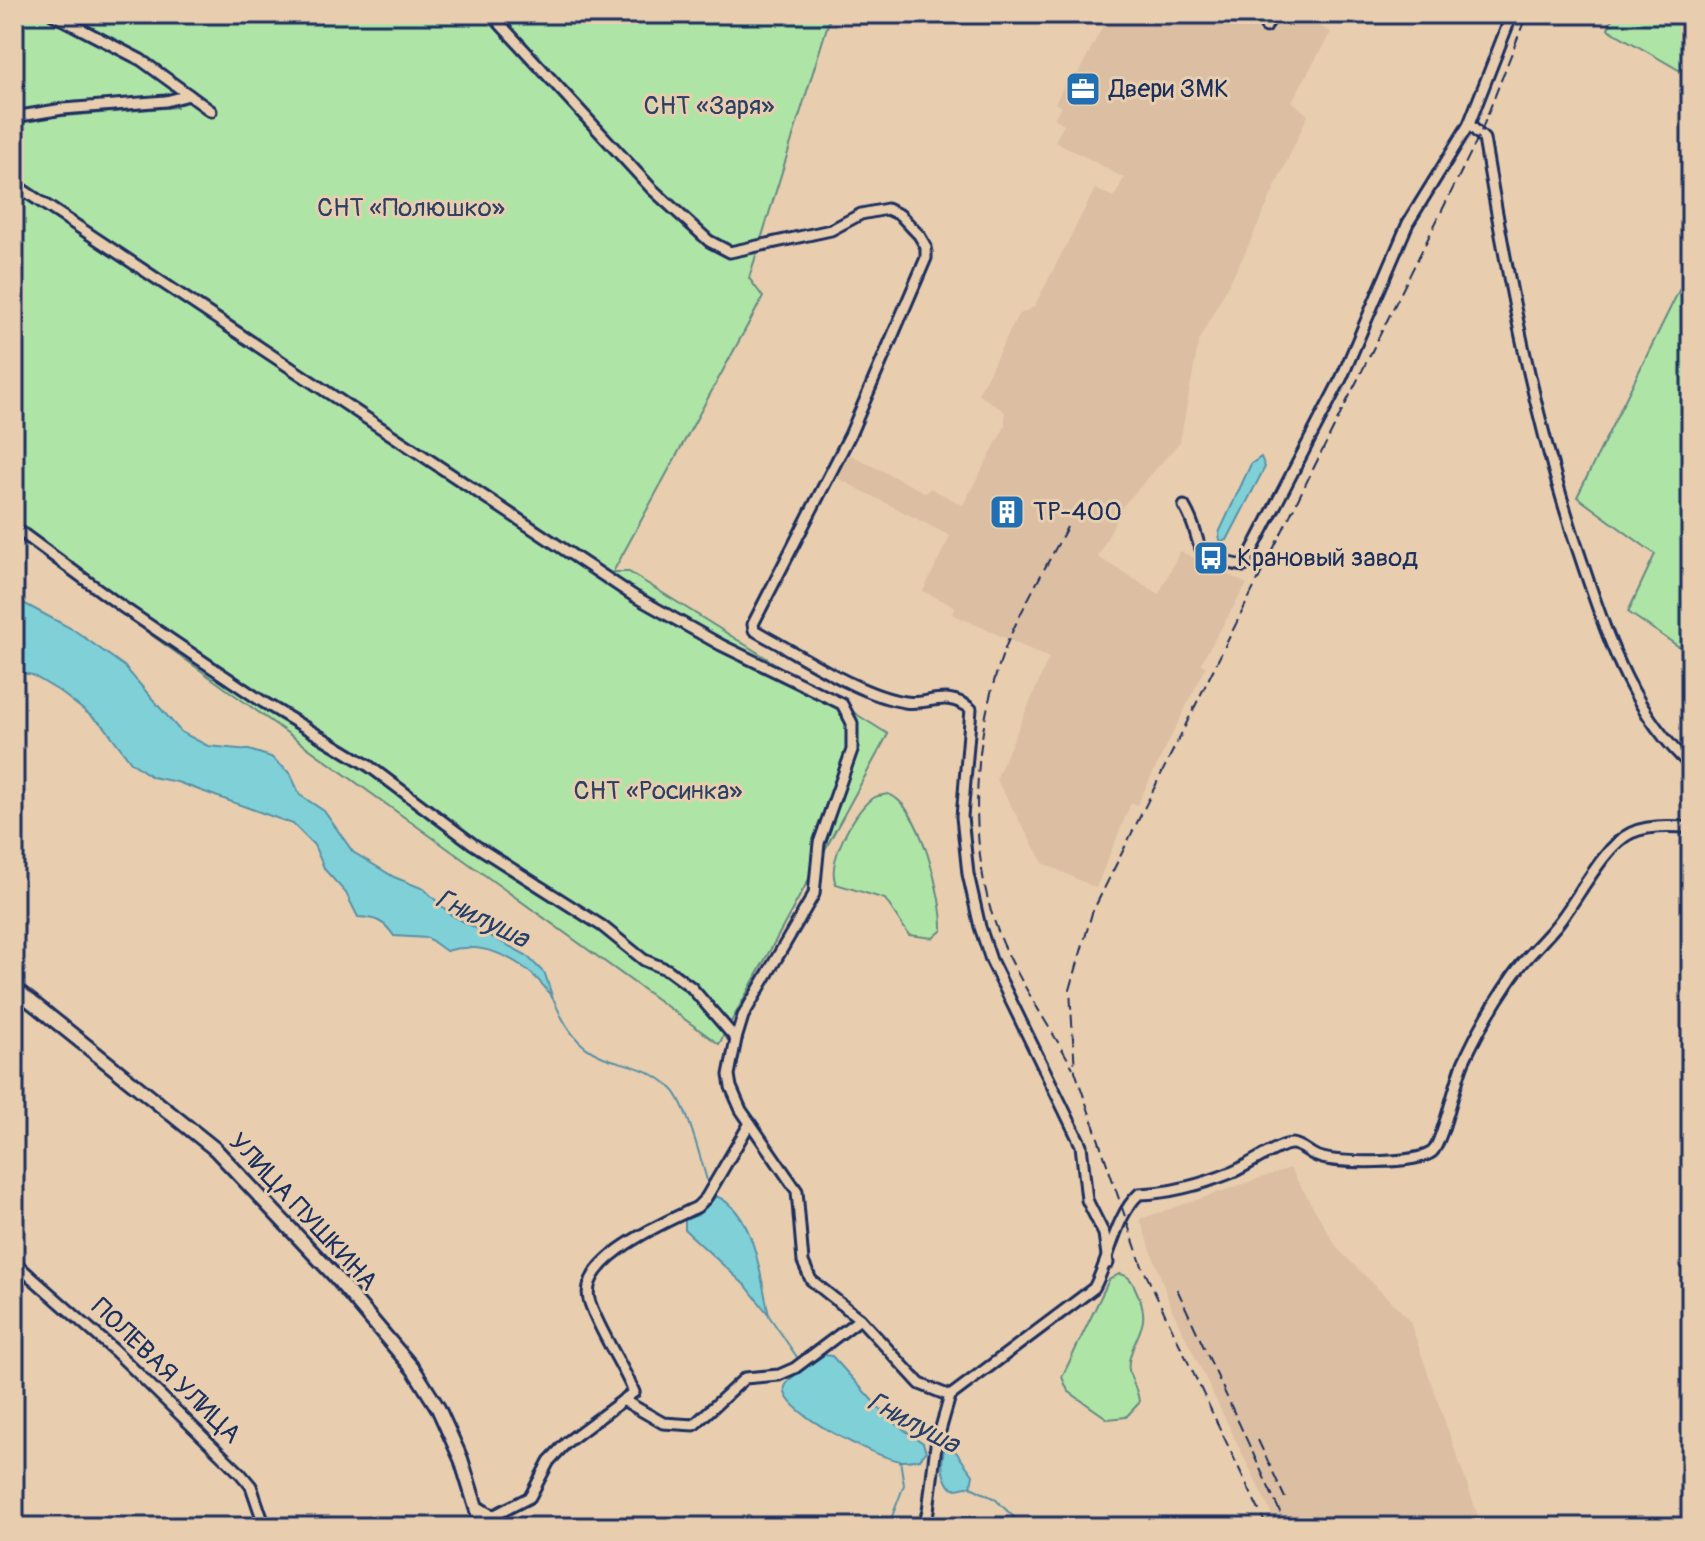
<svg xmlns="http://www.w3.org/2000/svg" width="1705" height="1541" font-family="Pangolin,sans-serif">
  <rect width="100%" height="100%" fill="#e8ceaf"/>
  <filter id="ink" filterUnits="userSpaceOnUse"><feTurbulence type="fractalNoise" baseFrequency=".0125" numOctaves="2"/><feDisplacementMap in="SourceGraphic" scale="16" xChannelSelector="R" yChannelSelector="G"/><feConvolveMatrix kernelMatrix="1 2 1 2 8 2 1 2 1" color-interpolation-filters="sRGB"/></filter>
  <g filter="url(#ink)">
    <g fill="#dcbfa2">
      <path d="M1109,14H1297L1331,32L1292,101L1308,115L1245,253L1199,340L1180,442L1123,506L1098,557L1159,594L1180,551L1247,584L1201,663L1206,667L1137,805L1131,803L1096,888L1043,863L996,779L1049,658L952,614L955,607L923,591L950,536L835,477L847,453L926,493L930,488L963,505L1005,426V412L978,394L1018,315L1034,307L1095,189L1114,197L1124,178L1055,141L1064,124L1054,118L1061,107L1055,103L1068,78L1074,81Z"/>
      <path d="M1290,1168L1338,1249L1409,1319L1482,1527H1278L1172,1310L1140,1219Z"/>
    </g>
    <g fill="#afe4a7" stroke="#658a82" stroke-width="2">
      <path d="M14,14H831L749,278L763,297L613,572H629L888,734L719,1044L14,536V120L178,107L14,112Z"/>
      <path d="M1614,14H1691V77L1608,29Z"/>
      <path d="M1691,266V655L1628,612L1655,554L1577,497Z"/>
      <path d="M888,794C920,804 943,898 942,930L933,938L909,935L885,899L836,884C826,863 853,814 870,800C874,796 883,795 888,794Z"/>
      <path d="M1119,1274C1129,1275 1132,1281 1136,1290C1153,1326 1136,1329 1129,1361C1126,1376 1139,1388 1139,1403L1126,1417L1108,1419L1068,1391L1062,1377L1109,1280Z"/>
    </g>
    <g fill="#80d1d7" stroke="#5890a7" stroke-width="2">
      <path d="M1261,457L1265,467L1227,540L1220,541L1219,533L1251,464Z"/>
      <path d="M14,598L74,630L124,666L181,732L208,746L249,750L271,757L290,773L300,795L324,811L353,852L394,877L424,889L451,915L526,955L545,974L553,999C531,964 488,939 446,951L428,938L394,936C384,921 376,918 358,917L346,893L325,870L314,845L293,824L177,782L152,777L131,762L104,726L59,691L32,675L14,671Z"/>
      <path d="M716,1196C756,1213 760,1277 769,1315L747,1287L685,1230V1220L698,1215Z"/>
      <path d="M824,1355L832,1356L890,1420L923,1443L926,1452L920,1459C915,1460 907,1461 902,1461C879,1459 778,1412 785,1387C789,1375 814,1363 824,1355Z"/>
      <path d="M953,1448L973,1475L971,1486L957,1489L949,1486C941,1473 941,1463 944,1449Z"/>
    </g>
    <g fill="none" stroke-linecap="round" stroke-linejoin="round">
      <g stroke="#5890a7" stroke-width="2">
        <path d="M554,1000C586,1081 627,1046 672,1089C687,1103 702,1165 709,1187"/>
        <path d="M769,1316L799,1360"/>
        <path d="M971,1487L995,1499L1024,1527"/>
        <path d="M888,1527L904,1485L900,1460"/>
      </g>
      <defs>
        <g id="street">
          <path d="M52,14L141,60L211,111"/>
          <path d="M491,14L652,189L709,241L730,252L831,230L861,214L887,209L900,215L919,235L926,247V258L850,435L753,624L754,630L768,638C807,659 862,696 905,702C927,706 946,689 971,709L962,817L968,874L980,927L991,960L1081,1145L1087,1200L1104,1234L1108,1263"/>
          <path d="M1266,27L1272,14"/>
          <path d="M14,117L63,109L166,101L189,95"/>
          <path d="M1469,124L1484,139C1509,286 1536,430 1585,571C1610,644 1633,713 1691,766"/>
          <path d="M14,184L634,596L721,645L842,704L852,723V750L819,843L814,894L743,1016L736,1039"/>
          <path d="M1184,506C1208,546 1183,555 1244,566L1342,377L1408,223L1469,124L1512,14"/>
          <path d="M14,527L121,606L263,702L369,766L473,844L602,926L644,960L668,970L691,987L736,1039L729,1075L731,1087L741,1110L797,1191L803,1262L811,1280L860,1319L920,1384L950,1396"/>
          <path d="M14,1262L115,1351L240,1473L251,1486L265,1527"/>
          <path d="M950,1396L1094,1288C1110,1259 1115,1216 1139,1194C1171,1193 1203,1184 1233,1172C1247,1166 1280,1143 1292,1144C1303,1145 1309,1154 1319,1157C1338,1164 1416,1164 1432,1152C1442,1144 1456,1079 1464,1061C1477,1033 1494,1003 1512,977C1524,959 1541,944 1555,927C1576,903 1603,846 1631,833C1648,825 1673,826 1691,828"/>
          <path d="M623,1400L663,1423L694,1425L745,1378L779,1375L795,1368L860,1319"/>
          <path d="M475,1505L511,1527"/>
          <path d="M493,1516L530,1497L549,1461L567,1442L634,1392C621,1362 601,1334 590,1303C574,1260 668,1221 697,1207L706,1198L750,1123"/>
          <path d="M14,1518L23,1527"/>
          <path d="M923,1527L928,1511L936,1445L950,1396"/>
        </g>
        <path id="secondary" d="M14,988L215,1149L333,1274L414,1370L438,1408L461,1459L482,1527"/>
      </defs>
      <use href="#street" stroke="#1b2f5e" stroke-width="15"/>
      <use href="#secondary" stroke="#1b2f5e" stroke-width="18"/>
      <use href="#street" stroke="#e8ceaf" stroke-width="9"/>
      <use href="#secondary" stroke="#e8ceaf" stroke-width="12"/>
      <g stroke="#1b2f5e" stroke-width="2" stroke-dasharray="12 6" stroke-linecap="butt">
        <path d="M1067,527C1047,565 1025,602 1008,641C975,721 967,828 991,911C1008,967 1045,1018 1073,1068"/>
        <path d="M1177,1289L1287,1527"/>
        <path d="M1258,1440L1285,1498"/>
        <path d="M1267,1527L1142,1266L1075,1071L1070,990L1092,913L1480,134L1527,14"/>
      </g>
    </g>
  </g>
  <defs>
    <symbol id="office-square" viewBox="-11 -11 22 22"><rect x="-9" y="-9" width="18" height="18" rx="4" fill="#1f6fb2" stroke="#e8ceaf"/><path d="M-6-3h4V-5.5h4V-3h4V5H-6ZM-1-4.5V-3h2v-1.5ZM-6 0V1H6V0Z" fill="#fff"/></symbol>
    <symbol id="building-square" viewBox="-11 -11 22 22"><rect x="-9" y="-9" width="18" height="18" rx="4" fill="#1f6fb2" stroke="#e8ceaf"/><path d="M-4-6H4V6H1V3H-1V6H-4ZM-2.5-4.3h1.7v1.8h-1.7ZM.8-4.3h1.7v1.8H.8ZM-2.5-1h1.7V.8h-1.7ZM.8-1h1.7V.8H.8Z" fill="#fff"/></symbol>
    <symbol id="bus-square" viewBox="-11 -11 22 22"><rect x="-9" y="-9" width="18" height="18" rx="4" fill="#1f6fb2" stroke="#e8ceaf"/><path d="M-5-6H5V4H4V6H2V4H-2V6H-4V4H-5ZM-3.5-4V0h7V-4ZM-3.5 1.2v1.5H-2V1.2ZM2 1.2v1.5H3.5V1.2Z" fill="#fff"/></symbol>
  </defs>
  <g fill-rule="evenodd">
    <use href="#office-square" x="1063" y="69" width="40" height="40"/>
    <use href="#building-square" x="987" y="492" width="40" height="40"/>
    <use href="#bus-square" x="1191" y="538" width="40" height="40"/>
  </g>
  <g text-anchor="middle" dominant-baseline="central" stroke-width="6" stroke-linejoin="round" paint-order="stroke">
    <g font-size="26" fill="#1b2f5e" stroke="#e8ceaf" text-anchor="start">
      <text x="1109" y="89">Двери ЗМК</text>
      <text x="1033" y="512">ТР-400</text>
      <text x="1237" y="558">Крановый завод</text>
    </g>
    <g font-size="26" fill="#2a4165" stroke="#e8ceaf">
      <text x="709" y="106">СНТ «Заря»</text>
      <text x="411" y="208">СНТ «Полюшко»</text>
      <text x="658" y="791">СНТ «Росинка»</text>
    </g>
    <g font-size="26" fill="#1b2f5e" stroke="#e8ceaf">
      <text transform="translate(303 1212) rotate(47)">УЛИЦА ПУШКИНА</text>
      <text transform="translate(166 1371) rotate(44)">ПОЛЕВАЯ УЛИЦА</text>
    </g>
    <g font-size="28" font-style="italic" fill="#253f6a" stroke="#e8ceaf">
      <text transform="translate(482 919) rotate(26)">Гнилуша</text>
      <text transform="translate(913 1423) rotate(28)">Гнилуша</text>
    </g>
  </g>
  <rect width="1705" height="1541" fill="none" stroke="#e8ceaf" stroke-width="48"/>
  <rect x="24" y="24" width="1657" height="1493" fill="none" stroke="#1b2f5e" stroke-width="3" filter="url(#ink)"/>
</svg>
